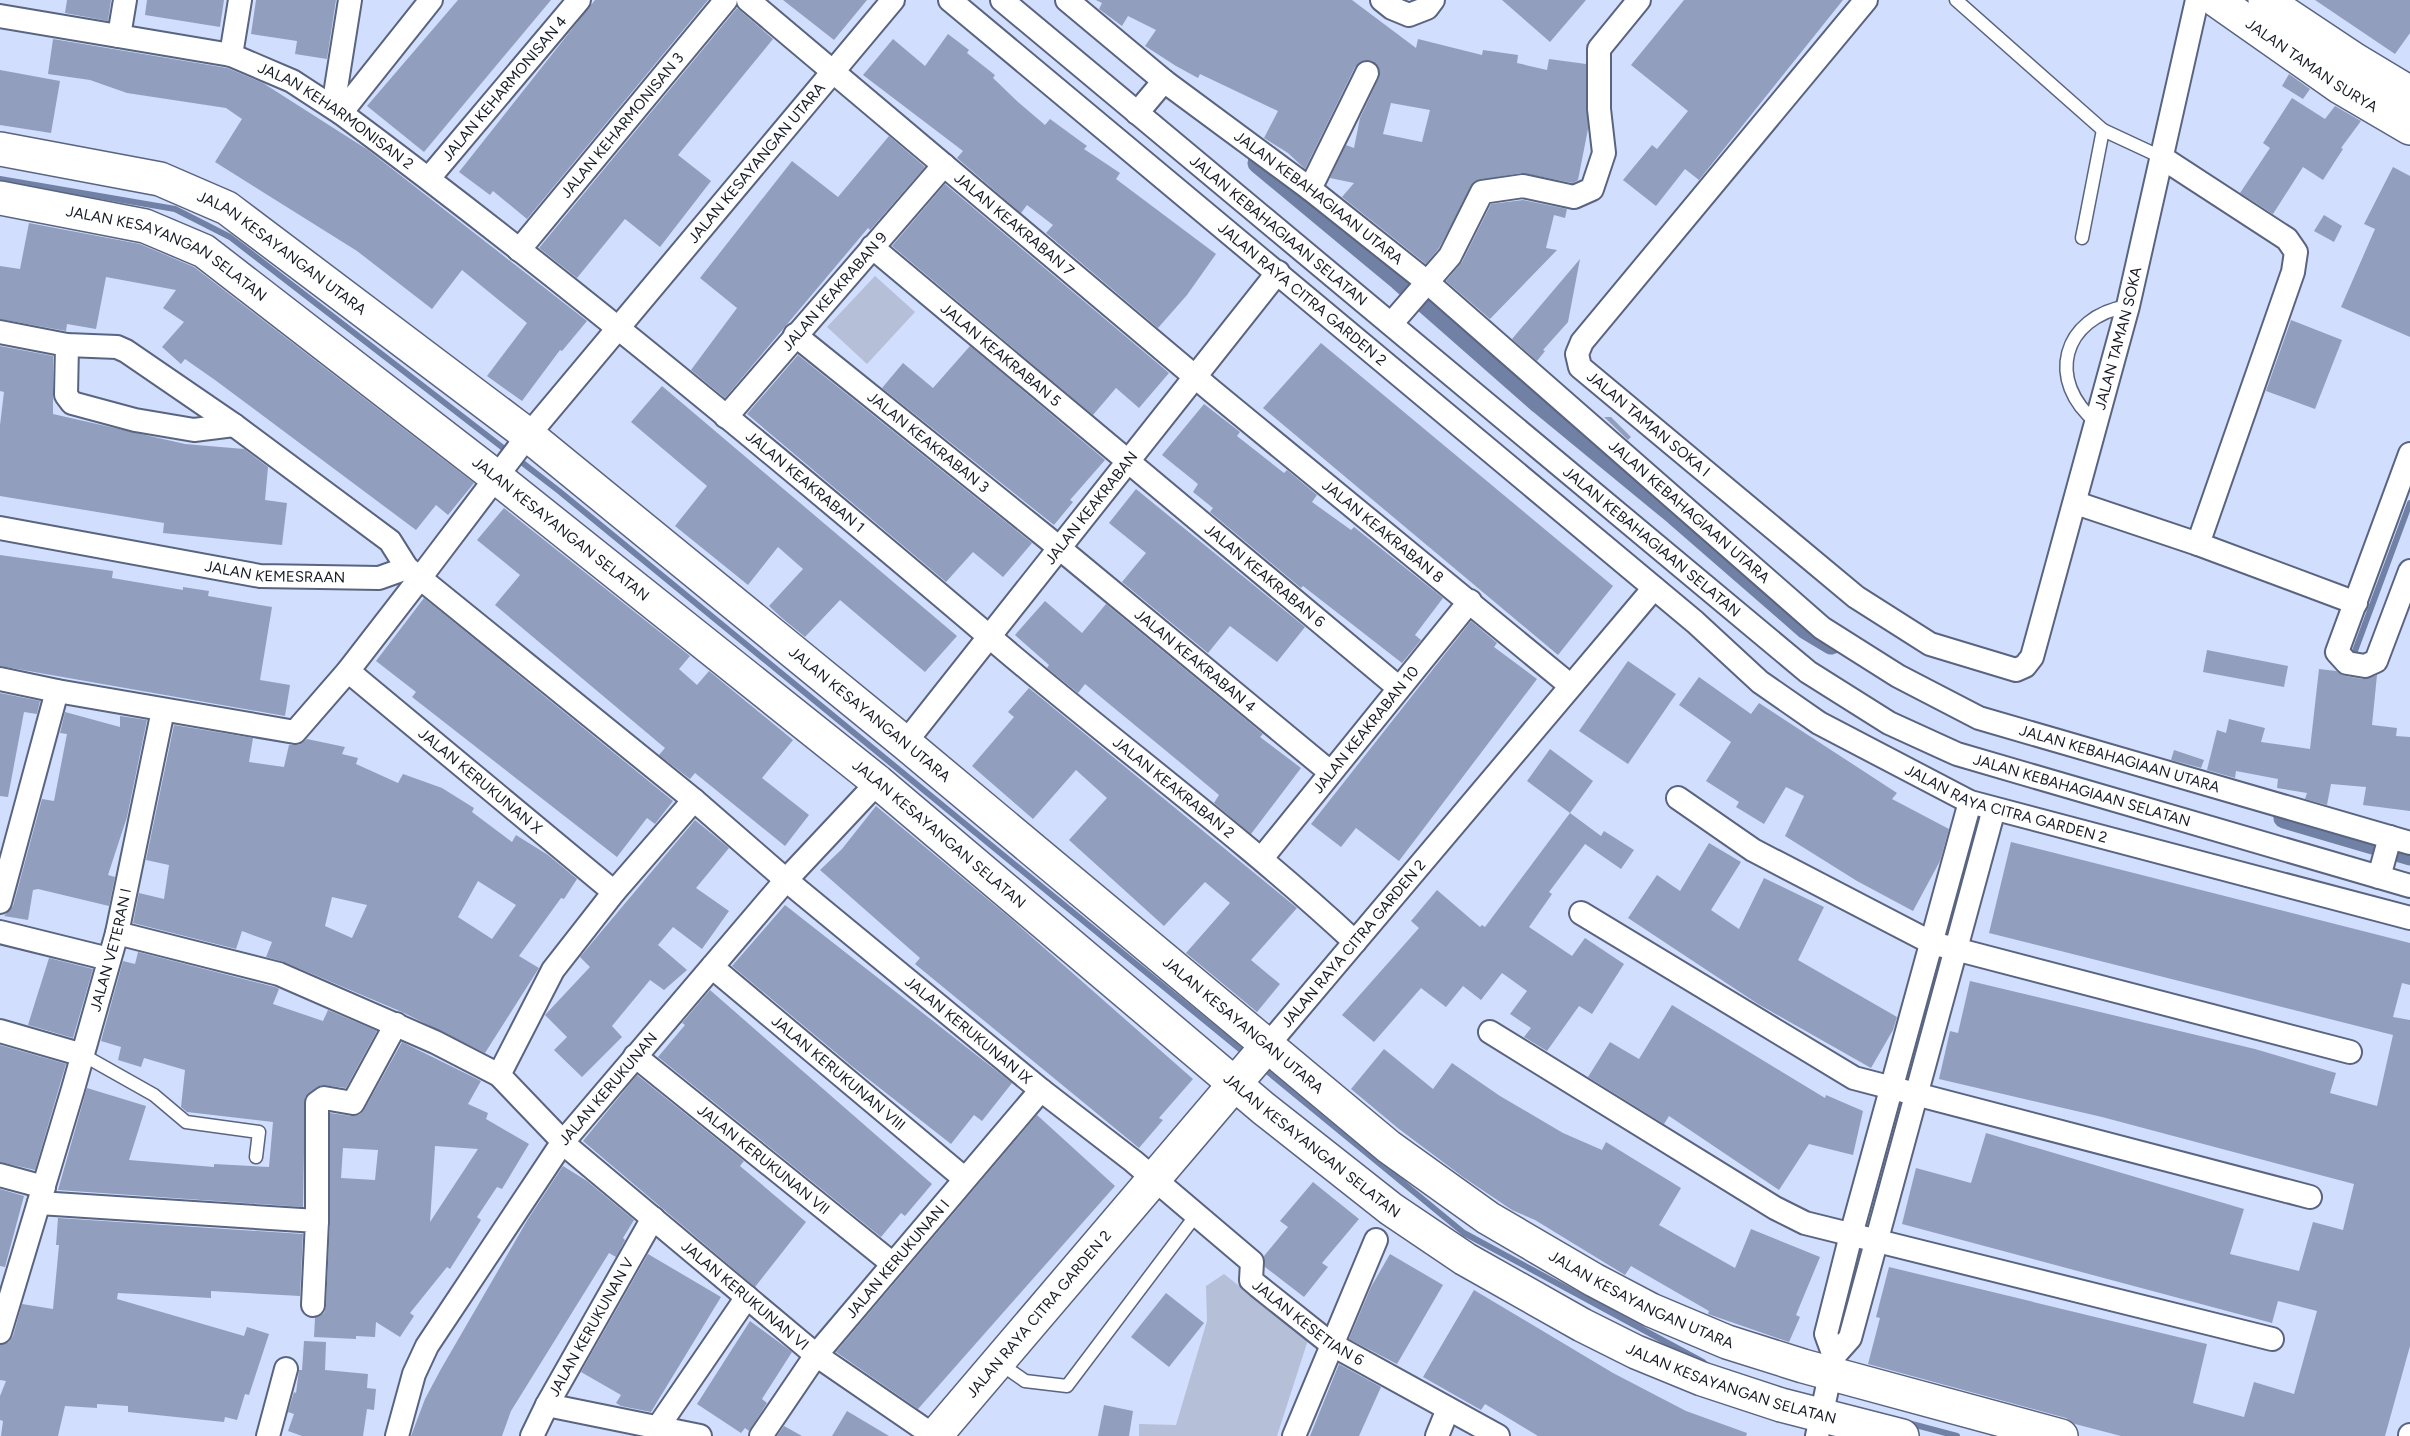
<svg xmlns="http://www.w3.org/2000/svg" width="2410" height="1436" font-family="Figtree,sans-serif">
  <rect width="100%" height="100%" fill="#d1defe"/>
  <g fill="#b5bfd7">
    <path d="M875,276L915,312L867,364L827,327Z"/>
    <path d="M1224,1274L1308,1340L1277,1436H1139V1424L1176,1425L1207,1321L1206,1286Z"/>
  </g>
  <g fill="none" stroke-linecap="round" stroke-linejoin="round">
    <g stroke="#7180a5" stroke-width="6">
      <path d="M0,179L175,209L230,237L559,491L1247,1055"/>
      <path d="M2355,651L2410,503"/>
      <path d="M1262,1067L1464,1233L1703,1362"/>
      <path d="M1908,1423L1957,1436"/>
    </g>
    <g stroke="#7180a5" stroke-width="21">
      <path d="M1258,163L1399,280L1540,404L1675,515L1806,629L1831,644"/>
      <path d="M2284,818L2410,855"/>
    </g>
  </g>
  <g fill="#929ebd" fill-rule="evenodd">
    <path d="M67,0H111L108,21L65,13Z"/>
    <path d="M147,0H224L220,27L145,15Z"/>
    <path d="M256,0H336L327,59L295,54L297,41L251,34Z"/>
    <path d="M458,0H551L424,152L367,106Z"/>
    <path d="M595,0H708L527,219L493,191L490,195L459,172Z"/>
    <path d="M783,0H867L834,40Z"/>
    <path d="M1096,0H1352L1416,48L1418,39L1482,55L1483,50L1518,55L1517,63L1547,70L1549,59L1586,64L1588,129L1578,180L1573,183L1521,173L1475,181L1439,248L1426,264L1342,197L1354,183L1330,178L1346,145L1354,148L1360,118L1379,78L1380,72L1373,61L1366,60L1355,67L1305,169L1288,153L1264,138L1278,111L1200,74L1198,78L1176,66L1145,46L1156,30L1128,16L1122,26L1099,9L1102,3ZM1391,103L1430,110L1422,142L1383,134Z"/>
    <path d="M1502,0H1586L1550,42Z"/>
    <path d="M1684,0H1843L1699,180L1685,169L1656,206L1623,180L1652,145L1657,149L1688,111L1631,65Z"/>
    <path d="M2315,0H2410V33L2395,54Z"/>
    <path d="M737,8L773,39L678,155L711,181L660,247L625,219L577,278L539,248Z"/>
    <path d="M948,34L969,50L967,53L995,75L993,78L1018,102L1045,125L1050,119L1087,146L1084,149L1120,173L1116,179L1216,254L1187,295L1158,328L1046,233L1053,225L1027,205L1021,213L957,158L963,151L863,75L893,39L925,66Z"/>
    <path d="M53,39L227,68L263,83L368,150L587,321L562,351L560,350L522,401L487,376L527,323L462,270L432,309L357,251L215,162L242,119L226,108L127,93L90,80L48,74Z"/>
    <path d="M0,70L60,81L51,133L0,125Z"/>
    <path d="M2289,74L2310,89L2303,99L2282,86Z"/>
    <path d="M2292,98L2325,119L2335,106L2361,121L2341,148L2343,149L2323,180L2303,167L2273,214L2240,193L2270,148L2263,143Z"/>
    <path d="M889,136L925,167L870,230L868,228L725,398L691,370L737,308L700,278L792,161L838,197Z"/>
    <path d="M2393,167L2410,176V337L2341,307L2375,229L2364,224Z"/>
    <path d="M945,184L1169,373L1139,408L1116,388L1093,415L892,246Z"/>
    <path d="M1523,200L1567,209L1565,218L1554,215L1546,248L1557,250L1490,319L1446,281L1462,262L1491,204Z"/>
    <path d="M2324,215L2342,226L2334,242L2314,231Z"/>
    <path d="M29,223L140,244L194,267L474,483L448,515L436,505L416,530L215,380L185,359L181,364L162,347L184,322L163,308L176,290L106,277L96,329L67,324L66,331L0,319V266L20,269Z"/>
    <path d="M1580,259L1568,322L1543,350L1545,351L1537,361L1512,339Z"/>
    <path d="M2291,320L2342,340L2315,409L2266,391Z"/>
    <path d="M1321,343L1613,586L1558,655L1263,408Z"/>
    <path d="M0,346L53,356V414L185,444L244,449L268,467L265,500L287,503L282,545L163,533L164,523L0,496V425L4,392L0,391Z"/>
    <path d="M970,346L1105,460L1070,500L1073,502L1054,525L882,388L903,363L933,388Z"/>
    <path d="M798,355L1032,543L1003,577L973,552L946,582L747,414Z"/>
    <path d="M662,386L957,636L925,672L840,600L805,637L782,618L769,606L803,569L778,547L748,585L675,526L707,486L631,422Z"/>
    <path d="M1204,404L1240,432L1237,436L1284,473L1287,470L1317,495L1312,502L1351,530L1354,527L1443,598L1415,635L1421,640L1402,663L1303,586L1301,588L1210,512L1213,508L1193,492L1198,484L1162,455Z"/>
    <path d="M1604,417H1611L1631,437L1628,440Z"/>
    <path d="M1136,489L1305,627L1277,662L1230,626L1208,653L1122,582L1146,553L1109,523Z"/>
    <path d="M504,508L690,656L679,669L697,685L709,671L793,740L762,778L809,815L785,846L695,773L690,779L659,755L665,748L495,605L520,575L477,540Z"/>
    <path d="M0,555L113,571L112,578L183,590V587L209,591L208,596L272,607L260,680L290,685L285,716L0,666Z"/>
    <path d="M424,598L673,801L655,824L647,818L617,857L412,697L416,692L376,661Z"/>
    <path d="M1045,601L1082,633L1106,604L1263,734L1260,737L1301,768L1251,834L1214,803L1219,795L1182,764L1085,684L1078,693L1047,668L1049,665L1015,635Z"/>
    <path d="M1471,621L1497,643L1494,647L1537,679L1399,861L1356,828L1341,847L1311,824Z"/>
    <path d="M2207,650L2288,666L2284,687L2203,672Z"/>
    <path d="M1628,661L1676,694L1628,764L1579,731Z"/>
    <path d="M2319,669L2336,671L2345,676L2363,679L2377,675L2372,725L2397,728L2396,736L2410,737V811L2363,805L2366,787L2331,784L2327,805L2305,799L2307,793L2277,788L2278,779L2236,771L2235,778L2207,770L2217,730L2226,733L2229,719L2265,728L2261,742L2310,749Z"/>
    <path d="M1699,677L1751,714L1759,703L1897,793L1892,799L1949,829L1940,861L1913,911L1857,881L1785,836L1804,796L1786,787L1764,824L1736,807L1739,802L1706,781L1731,742L1679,705Z"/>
    <path d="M1029,688L1297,908L1251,960L1280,984L1257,1012L1186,953L1230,903L1205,882L1164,926L1069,840L1107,798L1076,770L1033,819L972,766L1014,717L1008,712Z"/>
    <path d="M0,693L40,701L37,714L24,712L8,797L0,796Z"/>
    <path d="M65,712L120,727V716L147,720L127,817L108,875L115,877L109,906L38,889L33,890L28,920L4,916L13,906L42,799L54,801L67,734L60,733Z"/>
    <path d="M174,725L253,738L249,762L284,767L289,745H299L307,739L345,747L342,754L358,758L356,764L398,783L403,774L442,788L474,808L472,812L512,842L516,835L548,855L577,879L564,899L561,898L519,956L539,968L485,1053L402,1012L284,962L266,957L272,942L242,931L236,949L133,923L139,893L164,899L169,865L146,860ZM478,881L516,905L492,939L458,917ZM332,897L367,905L352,938L325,926Z"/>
    <path d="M1550,749L1593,781L1570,813L1527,781Z"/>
    <path d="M2174,750L2204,760L2201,768L2171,760Z"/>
    <path d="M876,806L1010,918L1193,1079L1159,1118L1163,1120L1139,1148L915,964L920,958L820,870L842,849Z"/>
    <path d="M1570,813L1601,836L1604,831L1634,850L1621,869L1585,844L1549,892L1552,894L1529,927L1572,956L1585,938L1624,964L1592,1014L1579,1006L1547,1051L1524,1037L1531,1028L1510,1014L1527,991L1502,973L1481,1000L1463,986L1446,1007L1421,988L1374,1042L1342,1015L1419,928L1411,921L1437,890L1480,927L1482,925L1485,927Z"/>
    <path d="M695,820L729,848L696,888L729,911L702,949L673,927L658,945L687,970L664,990L650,980L612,1026L622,1037L582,1077L554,1050L567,1037L545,1015L590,967L580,957Z"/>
    <path d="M2011,842L2410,943V985L2402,983L2393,1017L2410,1020V1346L2385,1436H2121L2075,1424L2066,1418L1868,1364L1880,1318L1876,1317L1889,1267L2207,1344L2193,1403L2244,1417L2254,1382L2294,1394L2317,1311L2278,1301L2272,1323L1902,1224L1916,1168L1971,1183L1986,1133L2244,1209L2230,1254L2299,1271L2313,1222L2343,1230L2354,1184L2102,1117L1939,1079L1950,1031L1958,1033L1970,981L2255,1049L2336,1073L2330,1093L2377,1106L2393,1035L1989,933Z"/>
    <path d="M1709,843L1741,862L1711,910L1739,929L1764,878L1824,907L1798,960L1897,1017L1893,1030L1871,1068L1758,1004L1628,918L1657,875L1680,891Z"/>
    <path d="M785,905L1012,1083L982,1121L974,1115L951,1144L853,1067L732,966Z"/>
    <path d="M138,952L275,987L279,989L273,1004L323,1021L328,1010L377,1031L346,1088L321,1085L305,1097L303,1207L58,1190L87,1088L146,1106L129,1160L214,1167V1164L269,1167L273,1122L187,1112L181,1107L185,1070L144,1058L141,1067L118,1060L121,1047L101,1041L123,961L135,964Z"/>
    <path d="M49,958L93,969L73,1038L28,1025Z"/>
    <path d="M710,990L932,1184L905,1216L901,1213L881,1237L658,1057L685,1025L682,1023Z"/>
    <path d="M1672,1005L1825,1098L1826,1095L1863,1111L1853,1155L1809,1144L1779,1190L1669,1116L1664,1124L1588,1077L1610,1042L1639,1059Z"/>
    <path d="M402,1042L481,1081L468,1104L488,1113L486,1119L529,1144L502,1189L497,1187L477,1217L481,1220L450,1269L447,1267L410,1313L414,1316L400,1337L376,1322L375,1337L356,1336V1339L314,1337L315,1318L324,1313L326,1306L330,1221V1113L351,1116L359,1115L364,1110ZM435,1146L478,1149L430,1222ZM343,1148L378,1150L375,1180L341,1178Z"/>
    <path d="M0,1045L66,1064L35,1170L0,1162Z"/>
    <path d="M1384,1049L1433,1089L1452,1063L1500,1096L1563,1133L1602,1150L1606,1142L1681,1188L1659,1225L1735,1268L1751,1229L1820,1257L1796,1315L1800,1317L1789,1342L1708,1314L1709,1311L1631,1266L1625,1275L1535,1220L1512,1210L1463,1177L1399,1129L1351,1089Z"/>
    <path d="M637,1075L744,1161L740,1166L806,1222L755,1287L583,1141Z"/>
    <path d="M1037,1115L1115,1186L918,1409L836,1352Z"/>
    <path d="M563,1166L587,1181L634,1220L623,1238L625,1240L616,1257L609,1253L511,1411L502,1436H411L425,1399L441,1369L528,1219Z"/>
    <path d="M1313,1182L1359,1219L1322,1263L1328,1267L1304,1297L1265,1267L1264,1256L1288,1227L1280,1221Z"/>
    <path d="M0,1189L24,1196L5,1267L0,1266Z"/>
    <path d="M58,1218L303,1234L300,1296L211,1291V1298L118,1293L117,1299L244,1336L247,1327L269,1334L249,1395L245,1394L237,1420L225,1417L224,1422L128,1412V1406L97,1404V1408L65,1406L58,1436H1L3,1421L0,1420V1396L6,1381L0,1380V1345L9,1342L13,1336L22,1304L53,1309L59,1245H56Z"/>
    <path d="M648,1254L721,1297L651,1412L621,1406L616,1403L621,1395L581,1372Z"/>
    <path d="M1390,1254L1443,1285L1397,1364L1349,1339L1371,1287Z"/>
    <path d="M1474,1290L1613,1373L1686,1411L1747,1433L1746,1436H1538L1485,1404L1481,1410L1423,1377Z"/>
    <path d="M1166,1293L1204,1323L1169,1367L1131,1337Z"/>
    <path d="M750,1321L792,1352L762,1399L767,1403L749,1431L745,1428L741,1433L697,1404Z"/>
    <path d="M304,1341L326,1342L325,1370L368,1374L367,1388L376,1389L374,1410L367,1409L363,1436H302L288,1431L294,1414L288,1412L294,1392L296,1393L299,1370H302Z"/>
    <path d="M1339,1364L1381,1387L1359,1436H1310Z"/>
    <path d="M1104,1405L1133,1411L1129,1436H1098Z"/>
    <path d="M847,1411L889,1436H832Z"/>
    <path d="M784,1426L802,1436H777Z"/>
  </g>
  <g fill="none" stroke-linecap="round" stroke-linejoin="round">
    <defs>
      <g id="lane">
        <path d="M1956,0L2103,130L2161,157"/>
        <path d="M2082,238L2103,130"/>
        <path d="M2097,423C2045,381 2062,317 2128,306"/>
        <path d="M83,1055L154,1095L186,1122L259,1132L256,1157"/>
        <path d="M998,1362L1025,1381L1067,1386L1196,1215"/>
      </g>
      <g id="street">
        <path id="s1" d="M748,0L1212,391L1571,686"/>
        <path id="s2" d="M950,0L1695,622L1760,682L1819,723L1970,802L2410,918"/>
        <path id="s3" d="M1002,0L1808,672L1889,723L1957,754L2410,886"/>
        <path id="s4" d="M1067,0L1164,81L1310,189L1427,282L1822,628L1898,676L1979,718L2410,843"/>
        <path d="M1382,0L1392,8L1409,15L1427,8L1433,0"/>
        <path id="s5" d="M1866,0L1582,342L1577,354L1580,367L1856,597L1930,644L2016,670L2025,666L2032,657L2128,306L2197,0"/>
        <path id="s6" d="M0,16L231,55L292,81L341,113C564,279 779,458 991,638C1111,741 1239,834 1355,942"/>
        <path d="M119,36L125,0"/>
        <path d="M231,55L240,0"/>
        <path d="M333,107L350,0"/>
        <path d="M341,113L431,0"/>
        <path d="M1137,113L1164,81"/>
        <path id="s7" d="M429,178L579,0"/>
        <path d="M1310,189L1367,73"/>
        <path id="s8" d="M872,247L1399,688"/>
        <path id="s9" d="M519,250L726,0"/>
        <path d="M1391,324L1450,256L1482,192L1523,186L1574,197L1592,189L1604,153L1599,109V49L1639,0"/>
        <path d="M0,332L67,345L117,347L126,351L234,425L390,541L407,568"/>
        <path id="s10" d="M795,335L1046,537L1330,772"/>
        <path d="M67,345L66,395L72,403L135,420L194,430L234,425"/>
        <path id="s11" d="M726,417L944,165"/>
        <path d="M2410,454L2337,652L2347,663L2365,666L2376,661L2410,571"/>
        <path d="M2076,503L2198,544L2293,272L2296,252L2287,239L2161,157"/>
        <path id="s12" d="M0,528L260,576L379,578L407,568L420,578L526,438L893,0"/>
        <path d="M2198,544L2356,603"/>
        <path id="s13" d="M348,671L614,892"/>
        <path id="s14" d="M0,679L57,691L295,732L348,671L420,578L694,800L786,880L1041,1090L1133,1161L1252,1262L1251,1280L1258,1286L1331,1344L1498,1436"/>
        <path id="s15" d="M905,743L1278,272"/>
        <path d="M1678,798L1753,850L1932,943L2350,1052"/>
        <path id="s16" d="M1262,858L1470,601"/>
        <path d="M2379,877L2390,837"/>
        <path d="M0,902L57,691"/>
        <path d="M1581,913L1854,1078L2310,1197"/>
        <path d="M0,932L109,959"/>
        <path id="s17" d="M117,933L279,974L435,1042L499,1075L570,1149L816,1355L934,1436"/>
        <path id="s18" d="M712,967L965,1179"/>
        <path d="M0,1031L83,1055"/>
        <path d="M1490,1032L1775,1208L1805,1223L2272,1339"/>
        <path id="s19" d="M1267,1046L1654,588"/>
        <path id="s20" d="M635,1056L893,1264"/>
        <path d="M499,1075L553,970L614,892L694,800"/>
        <path d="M0,1175L44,1187"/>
        <path d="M39,1203L317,1221L313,1305"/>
        <path d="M317,1221V1103L324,1098L353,1103L396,1024"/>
        <path id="s21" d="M0,1332L73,1089L117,933L163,710"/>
        <path d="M1834,1356L1850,1338L1994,809"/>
        <path d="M547,1405L700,1436"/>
        <path d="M658,1427L747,1297"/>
        <path d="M268,1436L286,1369"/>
        <path id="s22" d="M397,1436L414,1374L427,1346L562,1143L786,880L878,782"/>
        <path id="s23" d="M532,1436L547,1405L653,1218"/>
        <path id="s24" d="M761,1436L816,1355L1041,1090"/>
        <path d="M1294,1436L1376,1240"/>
        <path d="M1437,1436L1448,1409"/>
        <path d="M1817,1436L1834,1356L1826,1334L1851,1235L1970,802"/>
        <path d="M2410,1436V1435"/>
      </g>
      <g id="secondary">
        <path id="s25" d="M2216,0L2340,87L2410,128"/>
        <path d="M2265,0L2355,60L2410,93"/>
        <path id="s26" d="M0,149L160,179L227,208L528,435L905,743L1389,1147L1488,1218L1594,1280L1651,1310L1727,1342L1803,1366L2061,1436"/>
        <path id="s27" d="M0,198L145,226L204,251L496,477L878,782L1263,1108L1391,1209L1465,1259L1582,1325L1636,1352L1702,1379L1781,1405L1902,1436"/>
        <path id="s28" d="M935,1436L1267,1046"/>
      </g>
    </defs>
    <use href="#lane" stroke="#596480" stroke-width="15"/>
    <use href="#street" stroke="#596480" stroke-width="26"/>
    <use href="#secondary" stroke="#596480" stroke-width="36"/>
    <use href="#lane" stroke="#fff" stroke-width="12"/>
    <use href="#street" stroke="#fff" stroke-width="22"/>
    <use href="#secondary" stroke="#fff" stroke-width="33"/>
  </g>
  <g text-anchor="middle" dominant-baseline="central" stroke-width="6" stroke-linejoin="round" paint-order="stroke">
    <g font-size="15" fill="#151a25" stroke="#d1defe">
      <text stroke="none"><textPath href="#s25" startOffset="116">JALAN TAMAN SURYA</textPath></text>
      <text stroke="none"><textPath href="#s7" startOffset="117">JALAN KEHARMONISAN 4</textPath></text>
      <text stroke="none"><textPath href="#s6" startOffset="356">JALAN KEHARMONISAN 2</textPath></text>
      <text stroke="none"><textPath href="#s9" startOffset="162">JALAN KEHARMONISAN 3</textPath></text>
      <text stroke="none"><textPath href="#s12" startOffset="964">JALAN KESAYANGAN UTARA</textPath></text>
      <text stroke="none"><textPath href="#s4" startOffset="320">JALAN KEBAHAGIAAN UTARA</textPath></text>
      <text stroke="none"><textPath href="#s1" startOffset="348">JALAN KEAKRABAN 7</textPath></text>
      <text stroke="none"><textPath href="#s3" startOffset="360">JALAN KEBAHAGIAAN SELATAN</textPath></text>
      <text stroke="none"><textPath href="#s26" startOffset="306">JALAN KESAYANGAN UTARA</textPath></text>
      <text stroke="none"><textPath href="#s27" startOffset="178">JALAN KESAYANGAN SELATAN</textPath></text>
      <text stroke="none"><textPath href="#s11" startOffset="166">JALAN KEAKRABAN 9</textPath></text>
      <text stroke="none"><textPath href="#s2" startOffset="459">JALAN RAYA CITRA GARDEN 2</textPath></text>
      <text stroke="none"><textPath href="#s5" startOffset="1359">JALAN TAMAN SOKA</textPath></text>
      <text stroke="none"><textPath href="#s8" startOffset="168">JALAN KEAKRABAN 5</textPath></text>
      <text stroke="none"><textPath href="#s5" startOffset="560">JALAN TAMAN SOKA I</textPath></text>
      <text stroke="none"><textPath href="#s10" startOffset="171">JALAN KEAKRABAN 3</textPath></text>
      <text stroke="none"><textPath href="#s6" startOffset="952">JALAN KEAKRABAN 1</textPath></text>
      <text stroke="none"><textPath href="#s15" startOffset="300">JALAN KEAKRABAN</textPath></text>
      <text stroke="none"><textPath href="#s4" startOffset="806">JALAN KEBAHAGIAAN UTARA</textPath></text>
      <text stroke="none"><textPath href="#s27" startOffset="664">JALAN KESAYANGAN SELATAN</textPath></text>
      <text stroke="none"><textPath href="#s1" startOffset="828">JALAN KEAKRABAN 8</textPath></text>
      <text stroke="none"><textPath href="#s3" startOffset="846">JALAN KEBAHAGIAAN SELATAN</textPath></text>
      <text stroke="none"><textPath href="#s12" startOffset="279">JALAN KEMESRAAN</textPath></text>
      <text stroke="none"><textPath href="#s8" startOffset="512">JALAN KEAKRABAN 6</textPath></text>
      <text stroke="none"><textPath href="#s10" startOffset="516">JALAN KEAKRABAN 4</textPath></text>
      <text stroke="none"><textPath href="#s26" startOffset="1054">JALAN KESAYANGAN UTARA</textPath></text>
      <text stroke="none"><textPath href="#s16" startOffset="165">JALAN KEAKRABAN 10</textPath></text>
      <text stroke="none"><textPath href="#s4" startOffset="1310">JALAN KEBAHAGIAAN UTARA</textPath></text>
      <text stroke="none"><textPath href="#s13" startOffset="172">JALAN KERUKUNAN X</textPath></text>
      <text stroke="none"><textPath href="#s6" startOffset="1431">JALAN KEAKRABAN 2</textPath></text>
      <text stroke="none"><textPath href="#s3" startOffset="1350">JALAN KEBAHAGIAAN SELATAN</textPath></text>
      <text stroke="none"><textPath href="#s2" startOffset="1336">JALAN RAYA CITRA GARDEN 2</textPath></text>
      <text stroke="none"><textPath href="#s27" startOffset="1150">JALAN KESAYANGAN SELATAN</textPath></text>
      <text stroke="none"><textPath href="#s19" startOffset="134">JALAN RAYA CITRA GARDEN 2</textPath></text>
      <text stroke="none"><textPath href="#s21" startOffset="398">JALAN VETERAN I</textPath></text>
      <text stroke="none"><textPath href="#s26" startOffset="1540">JALAN KESAYANGAN UTARA</textPath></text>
      <text stroke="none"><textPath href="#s14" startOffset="1209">JALAN KERUKUNAN IX</textPath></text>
      <text stroke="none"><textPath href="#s18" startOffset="165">JALAN KERUKUNAN VIII</textPath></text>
      <text stroke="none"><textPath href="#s22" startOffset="410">JALAN KERUKUNAN</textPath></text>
      <text stroke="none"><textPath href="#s27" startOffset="1636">JALAN KESAYANGAN SELATAN</textPath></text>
      <text stroke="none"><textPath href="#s20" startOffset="165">JALAN KERUKUNAN VII</textPath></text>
      <text stroke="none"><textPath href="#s24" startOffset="224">JALAN KERUKUNAN I</textPath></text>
      <text stroke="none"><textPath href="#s17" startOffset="740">JALAN KERUKUNAN VI</textPath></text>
      <text stroke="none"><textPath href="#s26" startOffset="2026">JALAN KESAYANGAN UTARA</textPath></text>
      <text stroke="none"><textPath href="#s28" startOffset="160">JALAN RAYA CITRA GARDEN 2</textPath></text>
      <text stroke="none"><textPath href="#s14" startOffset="1665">JALAN KESETIAN 6</textPath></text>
      <text stroke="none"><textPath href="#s23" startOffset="124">JALAN KERUKUNAN V</textPath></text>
      <text stroke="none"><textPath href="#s27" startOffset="2122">JALAN KESAYANGAN SELATAN</textPath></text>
    </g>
  </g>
</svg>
